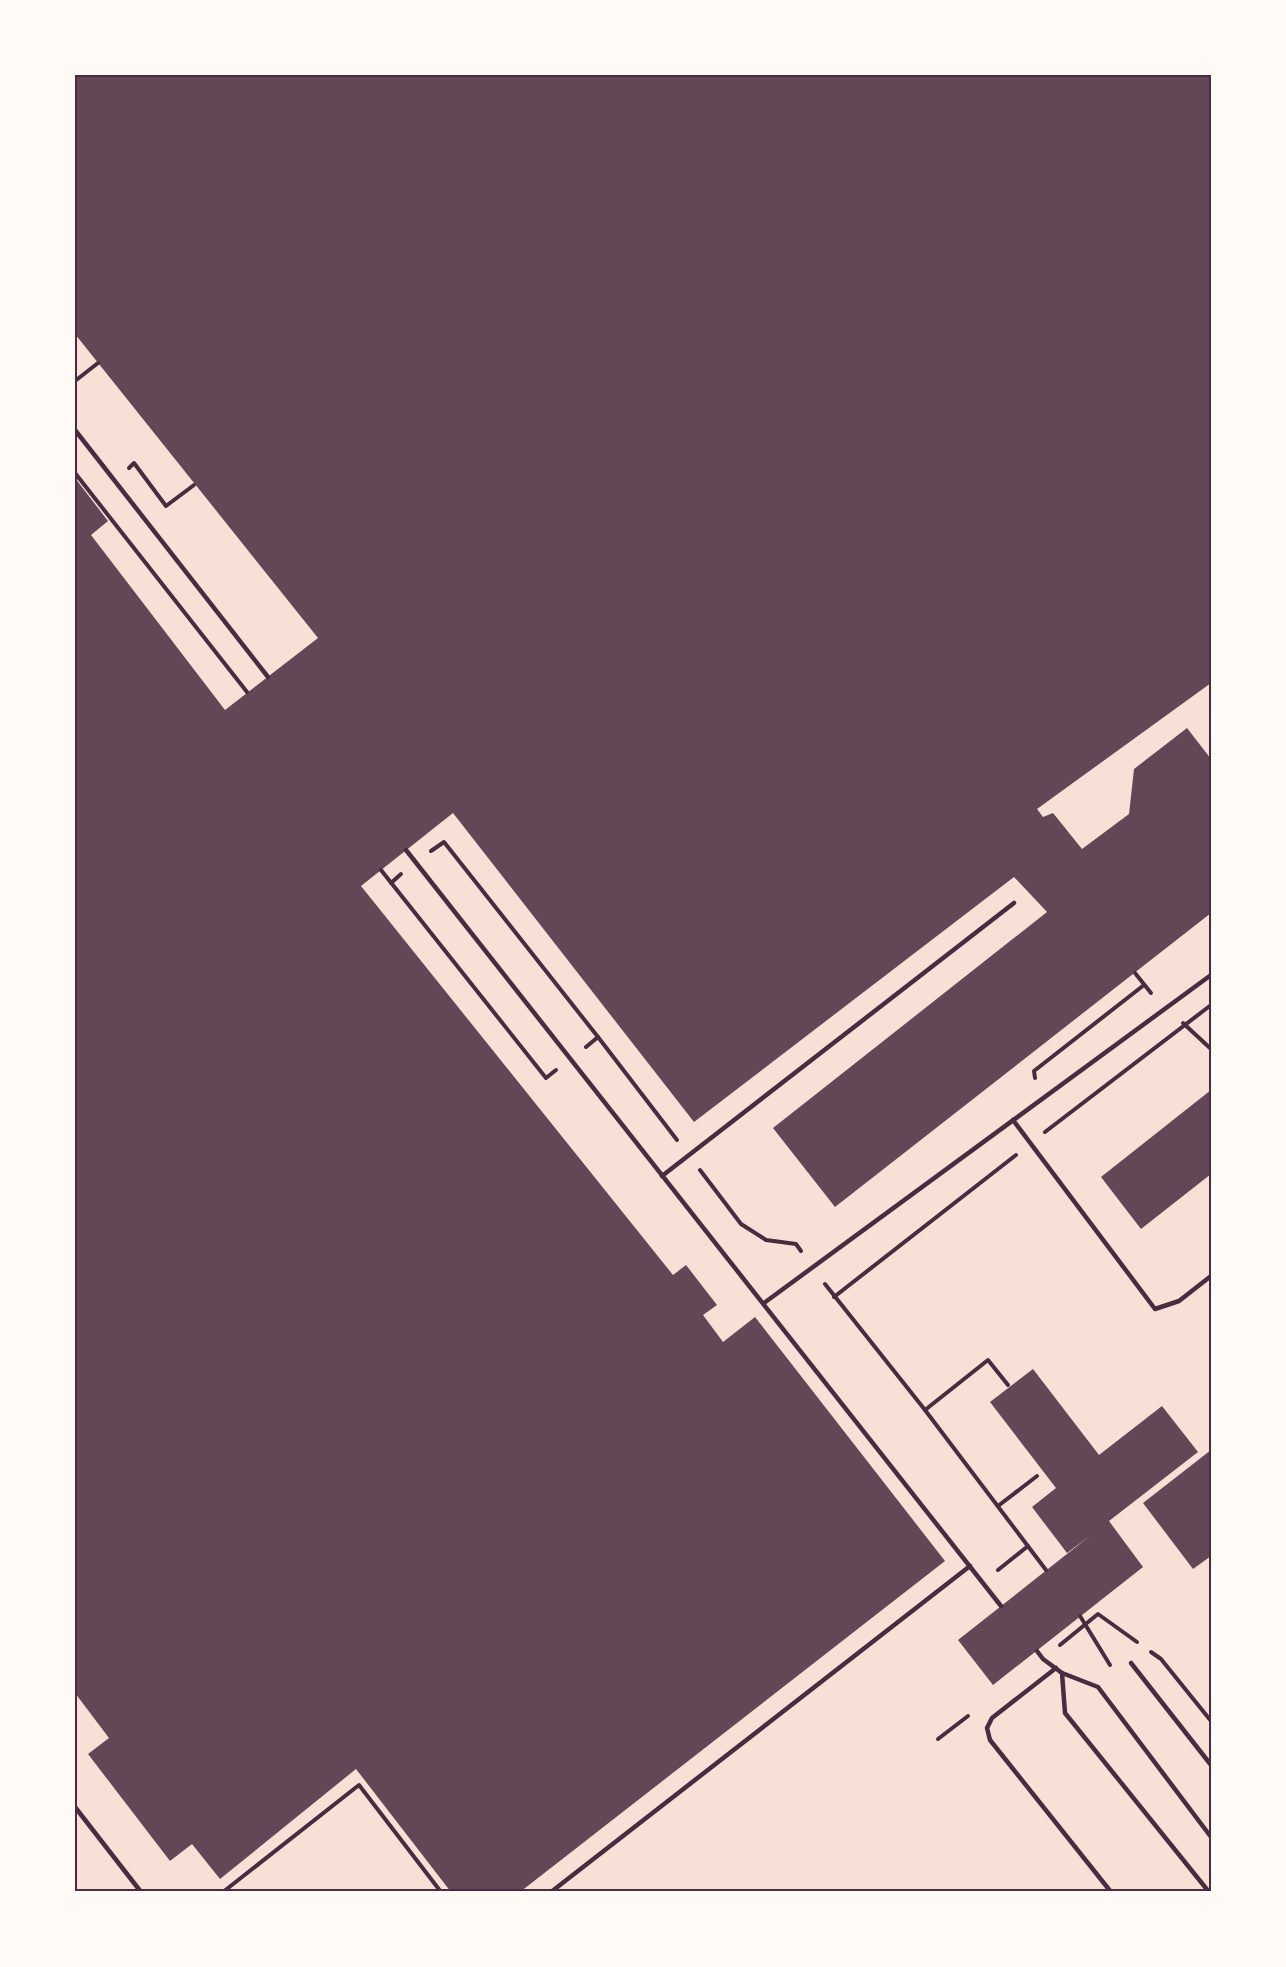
<svg xmlns="http://www.w3.org/2000/svg" width="1286" height="1967" font-family="Signika,sans-serif">
  <rect width="100%" height="100%" fill="#f7e1d7"/>
  <g fill="#644757">
    <path d="M75,75H1211V683L1037,809L1043,817L1053,813L1082,849L1129,814L1134,769L1187,728L1211,759V913L835,1207L773,1128L1047,912L1014,877L694,1122L453,813L361,886L673,1275L686,1265L717,1305L703,1315L723,1342L755,1317L945,1561L520,1892H451L356,1769L220,1879L192,1844L170,1861L88,1754L109,1738L75,1693V478L108,521L91,535L225,710L318,638L75,334Z"/>
    <path d="M1211,1090V1174L1141,1229L1101,1177Z"/>
    <path d="M1033,1369L1099,1455L1162,1406L1198,1452L1109,1521L1143,1567L993,1685L958,1640L1091,1535L1067,1553L1032,1507L1056,1488L990,1402Z"/>
    <path d="M1211,1450V1556L1193,1569L1143,1503Z"/>
  </g>
  <g fill="none" stroke-linecap="round" stroke-linejoin="round">
    <g stroke="#4a2c40" stroke-width="4">
      <path d="M75,381L98,363"/>
      <path d="M129,468L134,463L166,506L194,485"/>
      <path d="M75,473L247,692"/>
      <path d="M431,851L444,842L598,1037L586,1047"/>
      <path d="M381,870L546,1078L556,1070"/>
      <path d="M391,883L401,874"/>
      <path d="M1135,973L1151,993"/>
      <path d="M1183,1023L1211,1049"/>
      <path d="M598,1037L677,1140"/>
      <path d="M1035,1078L1034,1071L1144,985"/>
      <path d="M1045,1132L1211,1005"/>
      <path d="M700,1170L741,1224L766,1240L796,1244L801,1251"/>
      <path d="M825,1284L925,1410L1046,1570"/>
      <path d="M834,1297L1016,1155"/>
      <path d="M925,1410L988,1360L1008,1385"/>
      <path d="M998,1506L1037,1476"/>
      <path d="M998,1570L1028,1546"/>
      <path d="M1080,1616L1110,1665"/>
      <path d="M1060,1645L1098,1614L1137,1642"/>
      <path d="M1151,1652L1161,1659L1211,1721"/>
      <path d="M938,1739L968,1716"/>
      <path d="M223,1892L359,1785L441,1892"/>
    </g>
    <g stroke="#4a2c40" stroke-width="4.5">
      <path d="M75,430L268,677"/>
      <path d="M406,850L1001,1606"/>
      <path d="M1013,1120L1155,1309L1179,1301L1211,1276"/>
      <path d="M662,1176L1014,903"/>
      <path d="M764,1303L1211,975"/>
      <path d="M1037,1651L1043,1659L1062,1673L1098,1687L1211,1837"/>
      <path d="M1131,1663L1211,1765"/>
      <path d="M1056,1668L992,1718L987,1728L990,1740L1111,1892"/>
      <path d="M1062,1673L1065,1713L1209,1892"/>
      <path d="M75,1807L141,1892"/>
      <path d="M551,1892L970,1566"/>
    </g>
  </g>
  <rect width="1286" height="1967" fill="none" stroke="#fffaf5" stroke-width="153"/>
  <rect x="76" y="76" width="1134" height="1814" fill="none" stroke="#4a2c40" stroke-width="2"/>
</svg>
